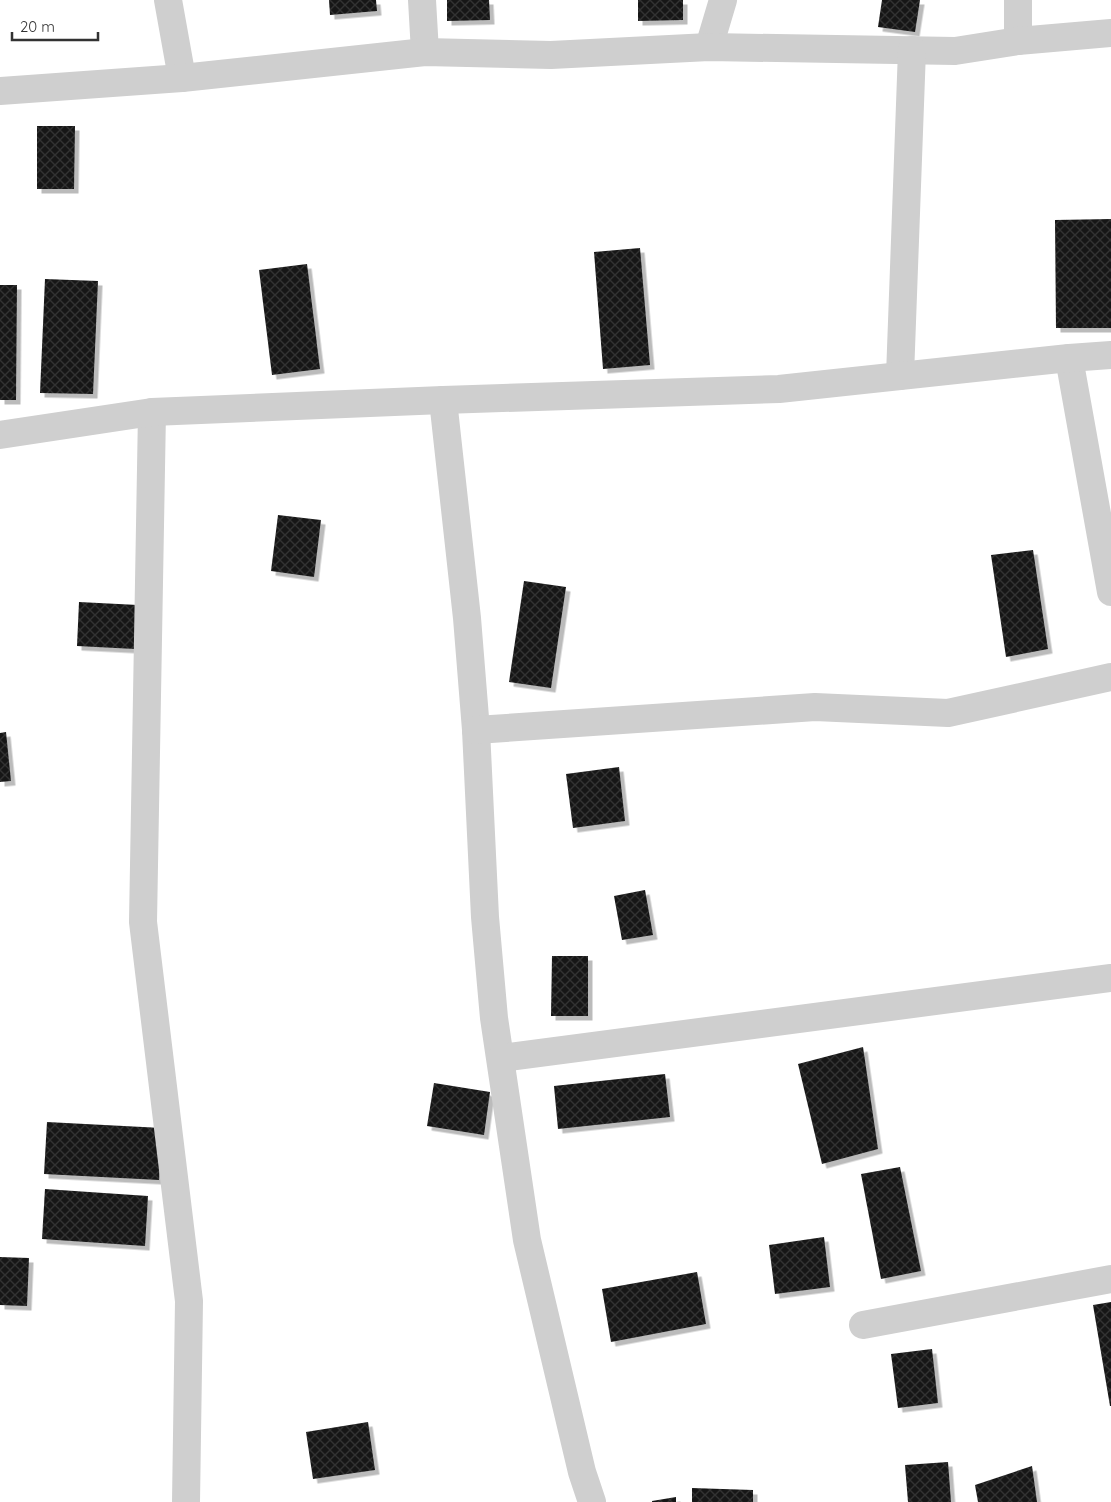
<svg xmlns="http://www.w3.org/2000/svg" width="1111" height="1502" font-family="Quicksand,sans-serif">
  <defs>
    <pattern id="building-cross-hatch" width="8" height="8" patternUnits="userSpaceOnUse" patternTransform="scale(1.25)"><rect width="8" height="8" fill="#191919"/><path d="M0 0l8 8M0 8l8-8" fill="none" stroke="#323232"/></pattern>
    <filter id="shadow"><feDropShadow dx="4.5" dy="4.5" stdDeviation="0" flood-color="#0004"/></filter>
  </defs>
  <rect width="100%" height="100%" fill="#fff"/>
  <g fill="url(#building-cross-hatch)" filter="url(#shadow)">
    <path d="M329,0H376L377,11L330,15Z"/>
    <path d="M447,0H489L490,20L447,21Z"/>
    <path d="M638,0H683V20L638,21Z"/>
    <path d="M882,0H920L915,32L878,27Z"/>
    <path d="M37,126H75L74,189H37Z"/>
    <path d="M1111,219V328H1056L1055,220Z"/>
    <path d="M640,248L650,365L603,369L594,252Z"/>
    <path d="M307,264L320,369L272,375L259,270Z"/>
    <path d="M45,279L98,281L93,394L40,393Z"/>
    <path d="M0,285H17L16,400H0Z"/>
    <path d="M278,515L321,520L314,577L271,571Z"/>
    <path d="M1033,550L1048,649L1006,657L991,555Z"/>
    <path d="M524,581L566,587L551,688L509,682Z"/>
    <path d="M79,602L138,605L135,649L77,646Z"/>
    <path d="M6,732L11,781L0,782V733Z"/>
    <path d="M619,767L625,821L573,828L566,774Z"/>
    <path d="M645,890L653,935L622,940L614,896Z"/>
    <path d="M552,956H588V1016H551Z"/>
    <path d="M863,1047L878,1149L822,1164L798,1064Z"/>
    <path d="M665,1074L670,1117L558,1129L554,1086Z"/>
    <path d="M434,1083L490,1092L484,1135L427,1126Z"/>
    <path d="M47,1122L162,1128L159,1180L44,1174Z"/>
    <path d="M900,1167L921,1271L881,1279L861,1174Z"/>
    <path d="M45,1189L148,1196L145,1246L42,1239Z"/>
    <path d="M824,1237L830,1287L775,1294L769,1245Z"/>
    <path d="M0,1257L29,1258L27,1306L0,1305Z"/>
    <path d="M697,1272L706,1324L611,1342L602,1289Z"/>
    <path d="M1111,1302V1406H1110L1093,1305Z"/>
    <path d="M932,1349L938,1403L898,1408L891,1354Z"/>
    <path d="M368,1422L375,1470L313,1479L306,1432Z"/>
    <path d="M948,1462L951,1502H908L905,1465Z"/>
    <path d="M1032,1466L1037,1502H978L975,1485Z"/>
    <path d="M692,1488L753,1490V1502H692Z"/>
    <path d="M676,1497V1502H652V1501Z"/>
  </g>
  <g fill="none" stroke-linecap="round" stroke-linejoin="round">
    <g stroke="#cfcfcf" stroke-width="28">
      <path d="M168,0L182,78"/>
      <path d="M422,0L425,52"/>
      <path d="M1018,41V0"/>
      <path d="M709,47L723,0"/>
      <path d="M0,91L182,78L425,52L551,55L709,47L955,51L1018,41L1111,33"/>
      <path d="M1069,358L1111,592"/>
      <path d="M900,376L912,50"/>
      <path d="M443,400L467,618L476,730L485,917L494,1018L527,1240L582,1472L592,1502"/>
      <path d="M152,412L143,922L189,1301L186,1502"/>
      <path d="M0,435L152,412L443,400L779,389L1069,358L1111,355"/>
      <path d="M476,730L815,707L948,713L1111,677"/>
      <path d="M501,1058L1111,978"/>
      <path d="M863,1325L1111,1279"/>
    </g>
  </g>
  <path d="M12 32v8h86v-8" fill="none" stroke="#323232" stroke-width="2.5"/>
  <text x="20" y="32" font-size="15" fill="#323232" stroke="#ffffff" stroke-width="4" paint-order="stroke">20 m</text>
</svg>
